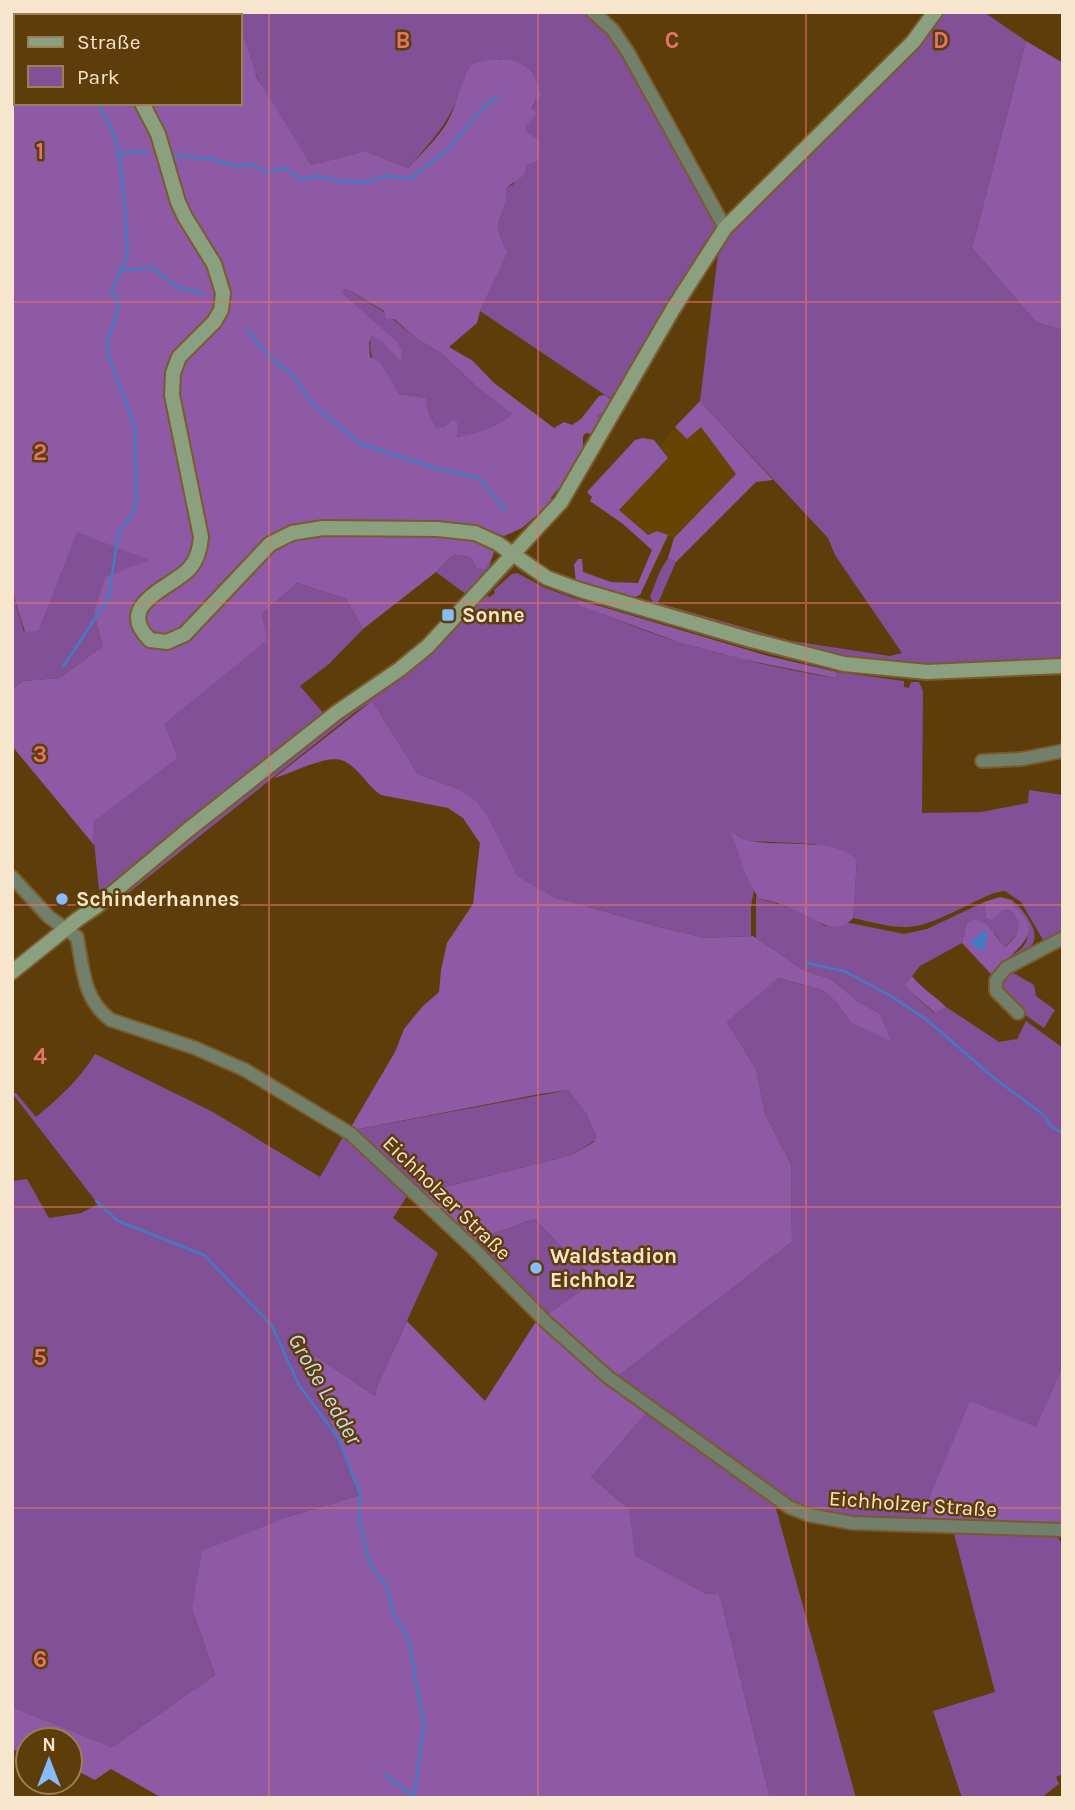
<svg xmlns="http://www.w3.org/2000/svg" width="1075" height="1810" font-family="Karla,sans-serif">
  <rect width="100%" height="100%" fill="#5d3e0a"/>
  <path fill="#674402" d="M675,427L687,439L701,427L736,474L674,538L657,531L648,535L619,510L668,458L660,447Z"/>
  <g fill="#825097">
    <path d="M243,12H589L611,32L717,220L713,237L603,424L597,418L598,414L605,412L611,399L480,311L508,252C487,216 508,220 505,188L514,184L526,125L536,99L523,65L499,59L465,76C453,119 436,136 408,168L366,151L311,165C285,124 240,65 240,16H237Z"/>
    <path d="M940,12H984L1026,41L972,248L1036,322L1063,330V602L1061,605L1063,608V661C1001,664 938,670 876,663C801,654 727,626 655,605L650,597L660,571L668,558L676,562L658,603L791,641L890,656L902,653L835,555L828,538L700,401L718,254L667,336L666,333L726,234Z"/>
    <path d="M347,289L384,312L416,338L442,354L477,387L513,414C502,424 471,441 456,436C448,434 444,428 436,427L428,412L426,398L399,394C384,375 364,360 372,335L382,342L398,359L343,295L342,290Z"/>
    <path d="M659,348H661L573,497L572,494Z"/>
    <path d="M77,531L150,560L94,614L103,646L60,678L23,681L12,690V591L24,632Z"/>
    <path d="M454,554L470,557L477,568H484L491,560C490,574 476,584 467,595L436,572Z"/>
    <path d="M517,573L545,588L579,600L578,605C612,616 644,632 679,642C730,657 783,670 836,678L837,672L904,681V687L909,688L911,682H919L923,691L922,813L981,812L1028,803L1029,790L1063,795V934L1046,942L1043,940L1021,902L1005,891C991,892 977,901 964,907C913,932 908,931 853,918L857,861L813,844L749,841L732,833L754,890L751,906V936L705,938L655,926L554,897L516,876L490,820L458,789L418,774L372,701L354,713L112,906L111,903L132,882L475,604L487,596L490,597L495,593L494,590L512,574Z"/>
    <path d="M297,583L346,599L363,629L329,664L300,686L325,715L104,892L99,890L92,822L178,758L163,724L266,640L262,614Z"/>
    <path d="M756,895L758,898L794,909L825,926L850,923L904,934L927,929L984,902L986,918L1009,908L1020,923V931L1005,947L995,934L966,925L962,943L920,966L904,986L934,1013L946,1007L999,1042L1017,1039L1026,1021L1063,1048V1366L1036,1428L970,1402L920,1519C874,1517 829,1520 787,1499L618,1376L792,1242L791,1164L765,1114L756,1069L727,1022L777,978L822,990L835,1001L851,1023L890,1040L880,1014L857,1001L831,979L805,971L756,938Z"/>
    <path d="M1012,900C1022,908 1040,930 1033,943C1029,951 1021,952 1015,956C1005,965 998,977 988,985C992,976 995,969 1002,962C1007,957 1012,955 1017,952C1036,939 1027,917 1012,905Z"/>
    <path d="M1010,971L1034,985L1036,996L1055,1010L1044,1028L1018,1010L999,988Z"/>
    <path d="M95,1054L213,1112L320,1177L343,1137L407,1196L393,1218L438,1253L377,1386L375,1396L316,1356L305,1361L360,1495L288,1517L192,1609L215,1675L112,1747L12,1707V1181L27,1179L49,1218L81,1213L98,1204L12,1093H16L36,1117C59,1098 80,1079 95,1054Z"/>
    <path d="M568,1090L586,1113L596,1136L594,1141L572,1155L421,1193L356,1131L359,1129Z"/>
    <path d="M534,1219L595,1280L548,1314L472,1241Z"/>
    <path d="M648,1411L775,1505L856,1798H770L719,1593L707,1594L634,1556L629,1509L591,1477Z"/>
    <path d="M953,1530L1053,1534L1059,1539L1063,1548V1774L1056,1777L1059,1784L1041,1798H962L933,1711L995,1692Z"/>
  </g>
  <g fill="#8e5aa5" fill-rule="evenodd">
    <path d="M12,12H243L237,16H16V103H240V27L257,78L311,165L366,151L408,168C420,155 435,141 445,126C457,108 459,84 471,65C489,59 518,54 532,73C536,79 538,88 541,95L536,99L532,108L536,114L526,125V132L540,141L538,161L527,164L524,175L506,188C508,220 487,216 508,252L480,311L477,323L449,347L473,361L494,383L554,428L564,422L572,425L581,419L599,396L605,395L611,400V406L605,412L598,414L597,417L603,424L596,435L586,433L583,436V447L587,450L565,487L557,490L551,498L553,504L542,518L537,515L522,528L504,536L487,531L484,537L495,550L491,560L484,569L477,568L470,557L454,554L436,572L363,629L346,599L297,583L262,614L267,640L164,724L178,758L93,822L94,845L12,746V690L23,681L60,678L103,646L94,614L105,577L149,560L77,532L38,631L25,632L12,591ZM347,289L384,311L387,319H394L416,338L442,354L477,387L512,414C497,428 477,434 457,437L458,423L452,420L444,428L436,427L428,412L426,398L399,394L380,362L370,357L369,343L372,336L382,342L398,359H402V350L396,341L344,295L342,290Z"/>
    <path d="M1026,41L1063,63V330L1036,322L972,248Z"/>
    <path d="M700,401L773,480L756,482L676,562L668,558L674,538L736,474L701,427L687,439L675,427Z"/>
    <path d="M643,438L654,440L668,458L619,510L648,535L657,531L668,535L640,595L629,599L576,583L574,565L578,559H582L583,572L611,582L638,583L652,550L623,524L590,501L592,497L587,492L635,440Z"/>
    <path d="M579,600L768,656L837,672L836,678L741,659L678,642L578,605Z"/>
    <path d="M372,701L418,774L458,789L477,802L490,820L517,876L554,897L655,926L705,938L753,936L805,971L831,979L857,1001L880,1014L891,1041L851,1023L835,1001L822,990L778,978L727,1022L756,1069L765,1114L791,1164L792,1242L618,1376L548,1314L595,1280L534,1219L472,1241L421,1193L572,1155L594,1142L596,1136L586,1113L568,1090L540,1094L359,1129L356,1131L351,1127L395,1052L404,1029L422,1007L439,992L441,970L447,943L473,904L480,843L463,818L448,808L381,795C367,786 359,768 344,761C327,753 292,774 274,778Z"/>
    <path d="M731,832C737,835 744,840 751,841C778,847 839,837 857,861L853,918C837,938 814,919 797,911C785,905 771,901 758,898L747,877Z"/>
    <path d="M1000,897L1012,900V905C1052,934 1010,952 991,974L962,943L966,925L974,919L986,924L1005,947C1020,934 1025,925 1009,909L1002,911L992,920L986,918L984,902Z"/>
    <path d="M912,976C921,988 935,996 946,1007L935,1013L904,986Z"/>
    <path d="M537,1320C571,1353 608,1385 648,1411L591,1477L629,1509L635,1556L707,1594L719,1593L770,1798H162L111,1769L95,1780L70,1767V1740H28V1757L12,1749V1707L112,1747L215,1675L192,1609L202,1551L288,1517L360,1495L305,1360L316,1356L375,1396L377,1386L407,1321L485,1401Z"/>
    <path d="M1063,1366V1525L920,1519L970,1401L1036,1427Z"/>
  </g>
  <path fill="#427bc2" d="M984,931L987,932L985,951L976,948L970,942Z"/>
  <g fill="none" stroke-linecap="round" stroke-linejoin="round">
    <g stroke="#427bc2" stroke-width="2.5">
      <path d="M12,54L16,55"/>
      <path d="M175,155L211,159L237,166L251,164L266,172L285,168L303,180L315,176L343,182H367L384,176L412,178L448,149L480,112L497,96"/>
      <path d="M118,156L133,151L147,153"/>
      <path d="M122,270L153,268L177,287L202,293"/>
      <path d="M247,330L273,360L290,372L315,406L361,444L435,468L479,478L505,510"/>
      <path d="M63,667L108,599L119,531L133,514L136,500L135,427L108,354V340L118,309L117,299L111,292C116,278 125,268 127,252C129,239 120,150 115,137C111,126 104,114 97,103"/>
      <path d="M807,963L844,971L891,996L927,1020L994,1078L1045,1116L1051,1126L1063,1134"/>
      <path d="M96,1201L118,1221L204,1255L272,1326L299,1385L338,1438L360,1494L359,1518L368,1557L374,1570L387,1587L393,1613L408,1638L424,1725L414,1798"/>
      <path d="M384,1774L412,1795"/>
    </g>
    <defs>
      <g id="street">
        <path d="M593,12L613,30L629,54L725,228"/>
        <path d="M982,761L1022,759L1063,751"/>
        <path d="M12,877L49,917L77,937C83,968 83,1000 111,1020L195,1048L245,1070L351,1134L474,1249L545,1321L608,1377L789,1507L809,1515L852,1523L1063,1530"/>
        <path d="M1018,1013L996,991V980L1006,968L1063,938"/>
      </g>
      <g id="secondary">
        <path d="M56,12L62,16"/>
        <path d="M142,103L158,134L178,202L185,217L214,264L223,293L221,310L214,322L179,357L173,373L172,395L201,537C200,548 198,559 190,568C172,588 113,604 150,640L167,642L185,634L270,544L292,533L323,528L437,529L475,533L497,543L547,578L580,590L751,640L844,664L927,672L1063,666"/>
        <path d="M12,972L78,919L97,906L188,830L336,713L400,669L428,646L561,502L673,309L725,228L913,42L935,12"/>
      </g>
    </defs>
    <use href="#street" stroke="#795c2d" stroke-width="16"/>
    <use href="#secondary" stroke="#795c2d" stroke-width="18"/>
    <use href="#street" stroke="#72806b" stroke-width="12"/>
    <use href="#secondary" stroke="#8aa07f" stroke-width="14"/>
  </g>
  <path fill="none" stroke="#e4746a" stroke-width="2" stroke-opacity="0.55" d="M269,12V1798M538,12V1798M806,12V1798M12,302H1063M12,603H1063M12,905H1063M12,1207H1063M12,1508H1063"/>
  <g fill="#88bbfc" stroke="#5d3e0a" stroke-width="2.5">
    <rect x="441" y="608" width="14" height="14" rx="3.5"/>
    <circle cx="62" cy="899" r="7"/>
    <circle cx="536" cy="1268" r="7"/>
  </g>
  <g text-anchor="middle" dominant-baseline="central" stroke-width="5" stroke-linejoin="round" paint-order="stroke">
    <g font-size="21" font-weight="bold" fill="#f8e5cd" stroke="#5d3e0a" text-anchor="start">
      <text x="462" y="615">Sonne</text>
      <text x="76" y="899">Schinderhannes</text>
      <text x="550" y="1256">Waldstadion<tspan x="550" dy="24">Eichholz</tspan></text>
    </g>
    <g font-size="21" fill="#f8e5cd" stroke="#5d3e0a">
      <text transform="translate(447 1198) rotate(44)">Eichholzer Straße</text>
      <text transform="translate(913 1504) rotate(4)">Eichholzer Straße</text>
    </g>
    <g font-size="23" font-style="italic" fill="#cbdaee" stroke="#5d3e0a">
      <text transform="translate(325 1389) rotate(60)">Große Ledder</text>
    </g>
  </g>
  <g font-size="23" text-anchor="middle" font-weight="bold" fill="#e4746a" stroke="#5d3e0a" stroke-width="5" stroke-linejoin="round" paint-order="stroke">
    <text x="403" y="48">B</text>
    <text x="672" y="48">C</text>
    <text x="941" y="48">D</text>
    <text x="40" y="159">1</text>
    <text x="40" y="460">2</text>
    <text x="40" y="762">3</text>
    <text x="40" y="1064">4</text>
    <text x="40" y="1365">5</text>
    <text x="40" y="1667">6</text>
  </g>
  <rect width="1075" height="1810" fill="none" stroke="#f8e5cd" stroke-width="28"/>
  <rect x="14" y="14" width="228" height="91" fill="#5d3e0a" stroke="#9b8158" stroke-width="2"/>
  <rect x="28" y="37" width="35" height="10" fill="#8aa07f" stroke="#9b8158" stroke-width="2"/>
  <text x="77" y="49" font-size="21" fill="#f8e5cd">Straße</text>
  <rect x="28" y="66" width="35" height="21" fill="#825097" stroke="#9b8158" stroke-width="2"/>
  <text x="77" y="84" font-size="21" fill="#f8e5cd">Park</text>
  <g transform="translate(49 1761)"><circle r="33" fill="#5d3e0a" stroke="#9b8158" stroke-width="2"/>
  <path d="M0-5L12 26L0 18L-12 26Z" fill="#88bbfc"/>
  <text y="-10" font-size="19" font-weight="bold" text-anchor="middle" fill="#f8e5cd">N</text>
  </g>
</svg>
